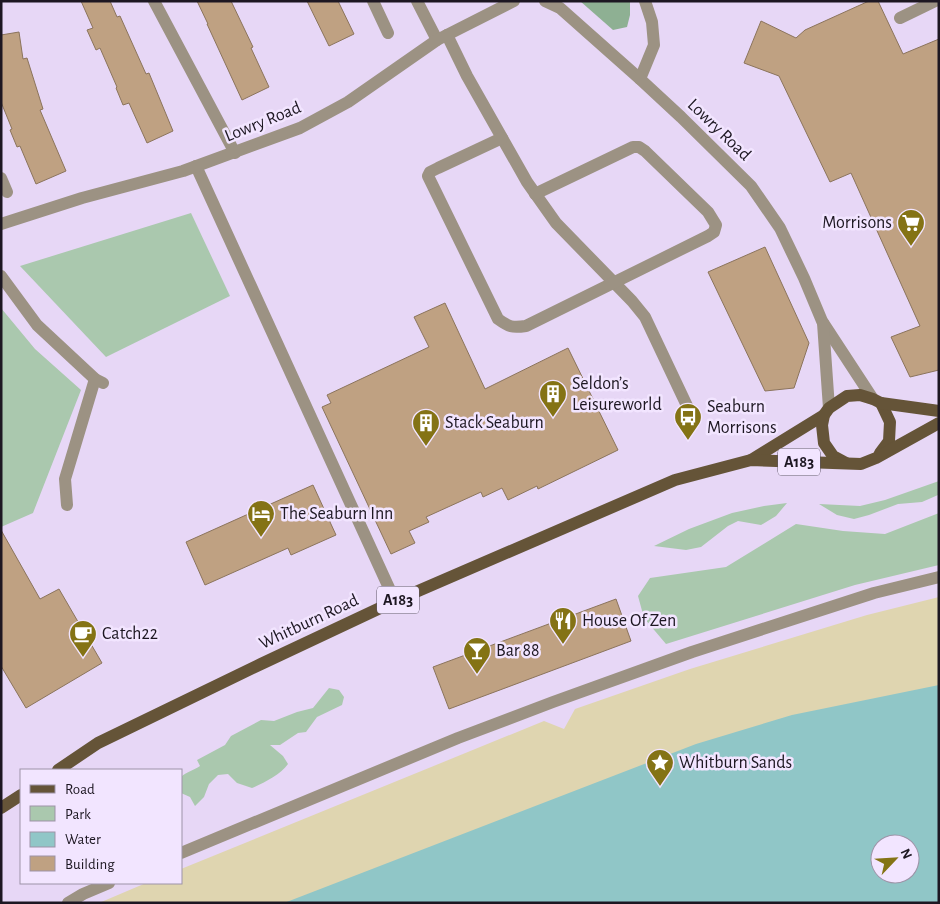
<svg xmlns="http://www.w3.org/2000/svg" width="940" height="904" font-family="'Alegreya Sans',sans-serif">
  <rect width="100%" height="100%" fill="#e7d7f6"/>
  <g fill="#aac8ae">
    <path d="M191,213L230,296L106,357L20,266Z"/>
    <path d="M1,308L35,349L81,390L33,513L1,527Z"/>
    <path d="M939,481L938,495L922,502L898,504L869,515L854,519L837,515L819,504L860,506L885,500Z"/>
    <path d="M787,503L776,516L761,525L738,521L728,526L701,547L686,550L654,546L689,529L732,513L764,506Z"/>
    <path d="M939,513V565L855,585L666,644L644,618L638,596L650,578L726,567L796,524L843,531L885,534Z"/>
    <path d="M329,688L339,690L344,697L342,705L317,717L306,732L298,733L280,745H270L283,756L288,764C281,774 264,783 252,788L237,783L228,774L218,775L209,784L204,797L195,806L190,797L181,793V777C186,772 194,770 200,766L197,760L225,745L231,736L261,720L274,721L297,712L313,708Z"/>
  </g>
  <path fill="#8eb093" d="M580,1H630V15L627,27L613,30Z"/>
  <path fill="#dfd5b0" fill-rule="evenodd" d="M939,597V903H99L146,883H181V869L544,721L564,729L575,709L690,669L867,615ZM880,844H910V874H880Z"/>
  <path fill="#90c6c7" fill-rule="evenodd" d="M939,685V903H284L696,744L792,715ZM880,844H910V874H880Z"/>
  <g fill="#bfa182" stroke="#8b745c">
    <path d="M81,1H110L117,17L120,16L146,74L149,73L173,131L147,143L129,103L123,105L116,88L117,87L100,48L96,50L87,30L93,28Z"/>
    <path d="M197,1H231L253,47L251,48L269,87L242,100L207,24H208Z"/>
    <path d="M307,1H338L354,34L329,46Z"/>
    <path d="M869,1H878L903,54L939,39V370L910,377L891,337L920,326L851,173L830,182L779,76L744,63L761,21L796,38L805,30Z"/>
    <path d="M19,32L23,59L27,58L43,109L40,110L66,171L36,184L20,146L17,147L10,130L12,129L1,102V35Z"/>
    <path d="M765,247L809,343L794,388L765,391L708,272Z"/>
    <path d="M445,303L485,389L568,348L618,450L538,489L537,486L508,500L502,488L483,497L481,492L426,517L429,522L409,531L415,543L391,554L322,407L331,403L327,395L429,347L414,317Z"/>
    <path d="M313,485L336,535L291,555L288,548L205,585L186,542Z"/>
    <path d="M1,530L40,599L59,589L102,663L26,708L1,666Z"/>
    <path d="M616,599L631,641L449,709L433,667Z"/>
  </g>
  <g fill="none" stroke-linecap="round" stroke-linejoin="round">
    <g stroke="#9c9283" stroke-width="12">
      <path d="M417,1L437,40"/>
      <path d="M900,18L935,1"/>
      <path d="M447,35L467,76L527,182L556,223L632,301L645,317L689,410"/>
      <path d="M640,79L654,45L652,22L645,1"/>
      <path d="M502,138L438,168L430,172L428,176L498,319C509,327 512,328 526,326L708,236L714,232L716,225L708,212L645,151L639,147H633L535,194"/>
      <path d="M67,505L65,479L95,379"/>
    </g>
    <g stroke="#9c9283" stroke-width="12">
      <path d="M154,1L235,153"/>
      <path d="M373,1L388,33"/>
      <path d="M545,1L560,8L640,79L681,117L751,186L780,228L804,278L822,321L873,399"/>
      <path d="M196,166L395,601"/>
      <path d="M1,178L7,192"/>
      <path d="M1,224L82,198L183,171L300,128L348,102L437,40L514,1"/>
      <path d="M1,276L37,325L95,379L103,383"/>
      <path d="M823,323L829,408"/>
      <path d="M181,853L458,738L553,702L692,652L874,593L939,577"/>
      <path d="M68,903L83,894L109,883"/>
    </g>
    <g stroke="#655438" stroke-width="12">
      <path d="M880,453L889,441L890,422L881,403"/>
      <path d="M751,460L824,415"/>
      <path d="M846,463L833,456L824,443L822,425L824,415L829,408L847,396L860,395L873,399L881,403L939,411"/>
      <path d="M58,770L98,743L261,664L395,601L675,480L751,460L861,464L876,458L939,423"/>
      <path d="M1,808L21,795"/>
    </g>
  </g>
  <defs>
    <symbol id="supermarket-pin" viewBox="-11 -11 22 30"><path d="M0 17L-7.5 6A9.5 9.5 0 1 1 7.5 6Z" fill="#847315" stroke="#f2e5ff"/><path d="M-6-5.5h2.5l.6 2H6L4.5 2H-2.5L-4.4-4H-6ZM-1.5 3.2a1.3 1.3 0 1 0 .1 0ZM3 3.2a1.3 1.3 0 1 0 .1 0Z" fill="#fff"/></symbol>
    <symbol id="building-pin" viewBox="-11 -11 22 30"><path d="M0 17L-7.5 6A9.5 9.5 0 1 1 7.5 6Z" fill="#847315" stroke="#f2e5ff"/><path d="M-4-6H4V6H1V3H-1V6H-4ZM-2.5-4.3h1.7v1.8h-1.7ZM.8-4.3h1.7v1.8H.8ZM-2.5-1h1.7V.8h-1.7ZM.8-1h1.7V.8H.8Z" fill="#fff"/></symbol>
    <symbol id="bus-pin" viewBox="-11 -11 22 30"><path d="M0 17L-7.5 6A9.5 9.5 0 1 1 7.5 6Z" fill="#847315" stroke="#f2e5ff"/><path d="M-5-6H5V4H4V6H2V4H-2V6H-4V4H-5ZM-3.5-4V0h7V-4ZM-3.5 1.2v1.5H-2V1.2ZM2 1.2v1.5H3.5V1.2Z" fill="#fff"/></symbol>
    <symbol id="hotel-pin" viewBox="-11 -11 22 30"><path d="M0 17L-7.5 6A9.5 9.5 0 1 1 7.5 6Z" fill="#847315" stroke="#f2e5ff"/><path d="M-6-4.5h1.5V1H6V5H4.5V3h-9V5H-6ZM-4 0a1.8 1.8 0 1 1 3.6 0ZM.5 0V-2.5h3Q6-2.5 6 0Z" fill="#fff"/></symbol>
    <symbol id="restaurant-pin" viewBox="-11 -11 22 30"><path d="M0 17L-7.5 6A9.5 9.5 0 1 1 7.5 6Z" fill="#847315" stroke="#f2e5ff"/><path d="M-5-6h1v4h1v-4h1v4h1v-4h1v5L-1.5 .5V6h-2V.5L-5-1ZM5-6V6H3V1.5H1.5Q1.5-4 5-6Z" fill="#fff"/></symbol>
    <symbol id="cafe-pin" viewBox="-11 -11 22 30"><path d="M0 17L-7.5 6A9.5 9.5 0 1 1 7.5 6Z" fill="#847315" stroke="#f2e5ff"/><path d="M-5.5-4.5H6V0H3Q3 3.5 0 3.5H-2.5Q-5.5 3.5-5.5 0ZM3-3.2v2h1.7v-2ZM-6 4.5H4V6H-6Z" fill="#fff"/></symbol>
    <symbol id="bar-pin" viewBox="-11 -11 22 30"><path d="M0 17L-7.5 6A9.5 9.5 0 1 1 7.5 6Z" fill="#847315" stroke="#f2e5ff"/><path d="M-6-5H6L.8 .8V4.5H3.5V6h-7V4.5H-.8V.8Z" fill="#fff"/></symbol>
    <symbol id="sight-pin" viewBox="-11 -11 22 30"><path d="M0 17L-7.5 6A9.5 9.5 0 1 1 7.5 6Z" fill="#847315" stroke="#f2e5ff"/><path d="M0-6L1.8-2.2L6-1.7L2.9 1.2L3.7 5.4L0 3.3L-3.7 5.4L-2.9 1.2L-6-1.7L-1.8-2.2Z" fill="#fff"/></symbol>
  </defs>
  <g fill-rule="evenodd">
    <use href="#supermarket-pin" x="895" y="207" width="32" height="43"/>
    <use href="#building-pin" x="537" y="378" width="32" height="43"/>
    <use href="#bus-pin" x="672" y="401" width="32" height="43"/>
    <use href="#building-pin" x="410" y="407" width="32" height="43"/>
    <use href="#hotel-pin" x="245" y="498" width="32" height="43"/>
    <use href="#restaurant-pin" x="547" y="605" width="32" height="43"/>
    <use href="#cafe-pin" x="67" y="618" width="32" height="43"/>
    <use href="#bar-pin" x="461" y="635" width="32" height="43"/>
    <use href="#sight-pin" x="644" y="747" width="32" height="43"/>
  </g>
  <g text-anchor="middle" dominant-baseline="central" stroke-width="5" stroke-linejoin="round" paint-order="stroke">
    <g fill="#f2e5ff" stroke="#5d5564" stroke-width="1">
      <rect x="778" y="448.5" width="42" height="27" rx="4"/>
      <rect x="377" y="586.5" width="42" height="27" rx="4"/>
    </g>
    <g font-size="16" font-weight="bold" fill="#1d1722">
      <text x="799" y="462">A183</text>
      <text x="398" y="600">A183</text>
    </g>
    <g font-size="18" fill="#1d1722" stroke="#f2e5ff">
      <text transform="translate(263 122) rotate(-22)">Lowry Road</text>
      <text transform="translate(719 130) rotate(44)">Lowry Road</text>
      <text transform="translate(309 622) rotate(-25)">Whitburn Road</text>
    </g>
    <g font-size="18" fill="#1d1722" stroke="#f2e5ff" text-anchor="start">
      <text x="892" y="223" text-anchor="end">Morrisons</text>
      <text x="572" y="384">Seldon’s<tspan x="572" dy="21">Leisureworld</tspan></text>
      <text x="707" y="407">Seaburn<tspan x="707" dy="21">Morrisons</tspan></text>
      <text x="445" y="423">Stack Seaburn</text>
      <text x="280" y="514">The Seaburn Inn</text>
      <text x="582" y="621">House Of Zen</text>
      <text x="102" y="634">Catch22</text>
      <text x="496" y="651">Bar 88</text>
      <text x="679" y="763">Whitburn Sands</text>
    </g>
  </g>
  <rect width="940" height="904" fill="none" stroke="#1d1722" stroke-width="5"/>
  <rect x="20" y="769" width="162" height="115" fill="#f2e5ff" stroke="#9d93a7"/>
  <rect x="30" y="785" width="25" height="8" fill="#655438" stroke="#9d93a7"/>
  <text x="65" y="794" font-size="15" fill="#1d1722">Road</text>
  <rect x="30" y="806" width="25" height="15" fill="#aac8ae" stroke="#9d93a7"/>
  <text x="65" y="819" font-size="15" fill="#1d1722">Park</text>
  <rect x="30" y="832" width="25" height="15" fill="#90c6c7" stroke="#9d93a7"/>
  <text x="65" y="844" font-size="15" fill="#1d1722">Water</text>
  <rect x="30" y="856" width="25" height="15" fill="#bfa182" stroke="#9d93a7"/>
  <text x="65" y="869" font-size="15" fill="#1d1722">Building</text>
  <g transform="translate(895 859) rotate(65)"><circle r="24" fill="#f2e5ff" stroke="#9d93a7"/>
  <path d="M0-4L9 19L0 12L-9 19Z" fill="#847315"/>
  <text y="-8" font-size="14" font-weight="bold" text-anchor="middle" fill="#1d1722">N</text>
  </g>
</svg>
